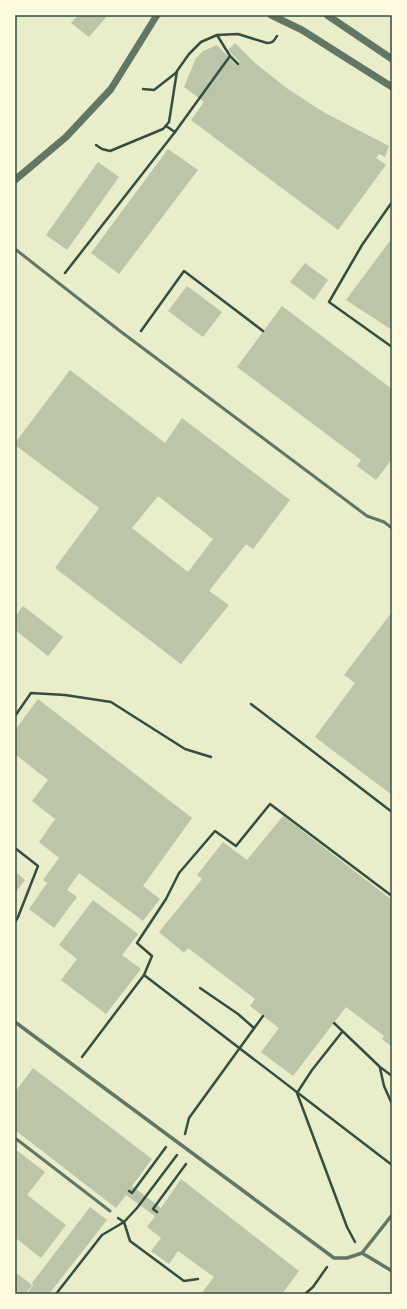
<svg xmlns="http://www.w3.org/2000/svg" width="407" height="1309" font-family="'Sofia Sans Condensed',sans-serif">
  <rect width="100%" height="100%" fill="#e9edc9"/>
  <g fill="#bcc5a7" fill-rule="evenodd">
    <path d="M78,15H108L89,37L71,23Z"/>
    <path d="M235,43L255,63L288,89L325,113L389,146L385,157L379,154L376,158L386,165L338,230L191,120L204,102L184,87L196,58L203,51L217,45L236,65L240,62L228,50Z"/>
    <path d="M168,149L198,170L119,274L91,253Z"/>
    <path d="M98,162L119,177L67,250L46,235Z"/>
    <path d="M392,238V330L346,300Z"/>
    <path d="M305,263L328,280L314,300L290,282Z"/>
    <path d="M187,286L222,312L203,337L168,311Z"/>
    <path d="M282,306L392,389V459L376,480L357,466L361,460L237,367Z"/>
    <path d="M70,370L165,443L182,418L290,500L253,549L246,544L209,591L229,605L181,664L55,568L99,508L15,445V443ZM158,496L213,539L188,572L132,528Z"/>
    <path d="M23,606L63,637L48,656L15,630V617Z"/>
    <path d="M392,612V795L315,737L355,683L344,675Z"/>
    <path d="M38,699L192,818L143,886L160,899L143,921L79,873L67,890L77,897L54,928L29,909L47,883L43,880L59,858L39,842L55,819L32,801L48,780L15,754V730Z"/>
    <path d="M283,816L392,900V1047L382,1039L384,1036L346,1007L293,1076L261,1052L279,1028L250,1006L255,999L188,948L184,953L159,932L202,879L197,875L223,842L247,860Z"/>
    <path d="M15,871L25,880L15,893Z"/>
    <path d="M93,900L138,934L122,955L141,969L106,1014L61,980L77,959L59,945Z"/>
    <path d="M33,1068L152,1159L132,1186L161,1208L181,1179L299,1271L282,1294H201L214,1277L178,1251L169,1264L151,1251L161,1238L147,1227L155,1216L126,1195L116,1208L15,1130V1092Z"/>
    <path d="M15,1149L45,1172L27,1195L66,1225L41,1258L17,1239L15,1241Z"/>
    <path d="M90,1207L107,1220L49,1294H30L28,1293L33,1285L32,1283Z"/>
    <path d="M15,1272L32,1285L26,1294H15Z"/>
  </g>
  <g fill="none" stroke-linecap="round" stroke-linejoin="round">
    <g stroke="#344e41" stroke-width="2.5">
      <path d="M230,56L238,64"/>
      <path d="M143,89L154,90L177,72"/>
      <path d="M175,132L230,56L217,35"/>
      <path d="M96,145L102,149L110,151L163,129L169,122L177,71L189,54L201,42L217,35L238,34L267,43C273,43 274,41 277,36"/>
      <path d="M392,202L362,245L329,302L392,347"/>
      <path d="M65,273L175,132L166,126"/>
      <path d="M141,331L184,271L263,331"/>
      <path d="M251,704L392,812"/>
      <path d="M15,716L31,693L65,695L111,702L185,749L211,757"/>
      <path d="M15,848L38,866L18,917L15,922"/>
      <path d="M392,896L270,804L236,846L215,831L179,873L166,899L137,943L152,956L144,975L392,1165"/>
      <path d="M200,988L238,1014L254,1028"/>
      <path d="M334,1023L380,1067L392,1076"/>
      <path d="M342,1032L312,1070L297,1093L347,1227L355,1242"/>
      <path d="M82,1057L144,975"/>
      <path d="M380,1068L384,1086L392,1104"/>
      <path d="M185,1134L189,1118L263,1016"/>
      <path d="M129,1191L132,1193L166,1147"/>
      <path d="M157,1212L153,1209L186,1164"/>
      <path d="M118,1218L124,1222L137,1208L177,1155"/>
      <path d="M56,1294L102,1235L124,1222L130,1241L184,1281L198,1279"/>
      <path d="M305,1294L313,1287L327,1267"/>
    </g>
    <g stroke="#617663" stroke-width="3">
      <path d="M15,249L120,331L367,516L384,522L392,528"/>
      <path d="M15,1138L110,1211"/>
    </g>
    <g stroke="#617663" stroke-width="3.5">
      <path d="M15,1022L334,1258H347L362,1253L392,1271"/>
      <path d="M362,1253L392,1215"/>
    </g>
    <g stroke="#617663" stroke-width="7">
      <path d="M271,15L302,30L392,87"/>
      <path d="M327,15L392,59"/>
      <path d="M15,180L66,137L111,89L157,15"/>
    </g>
  </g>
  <rect width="407" height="1309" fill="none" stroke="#fefae0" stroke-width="32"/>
  <rect x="16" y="16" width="375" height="1277" fill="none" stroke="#344e41" stroke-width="1.5"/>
</svg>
